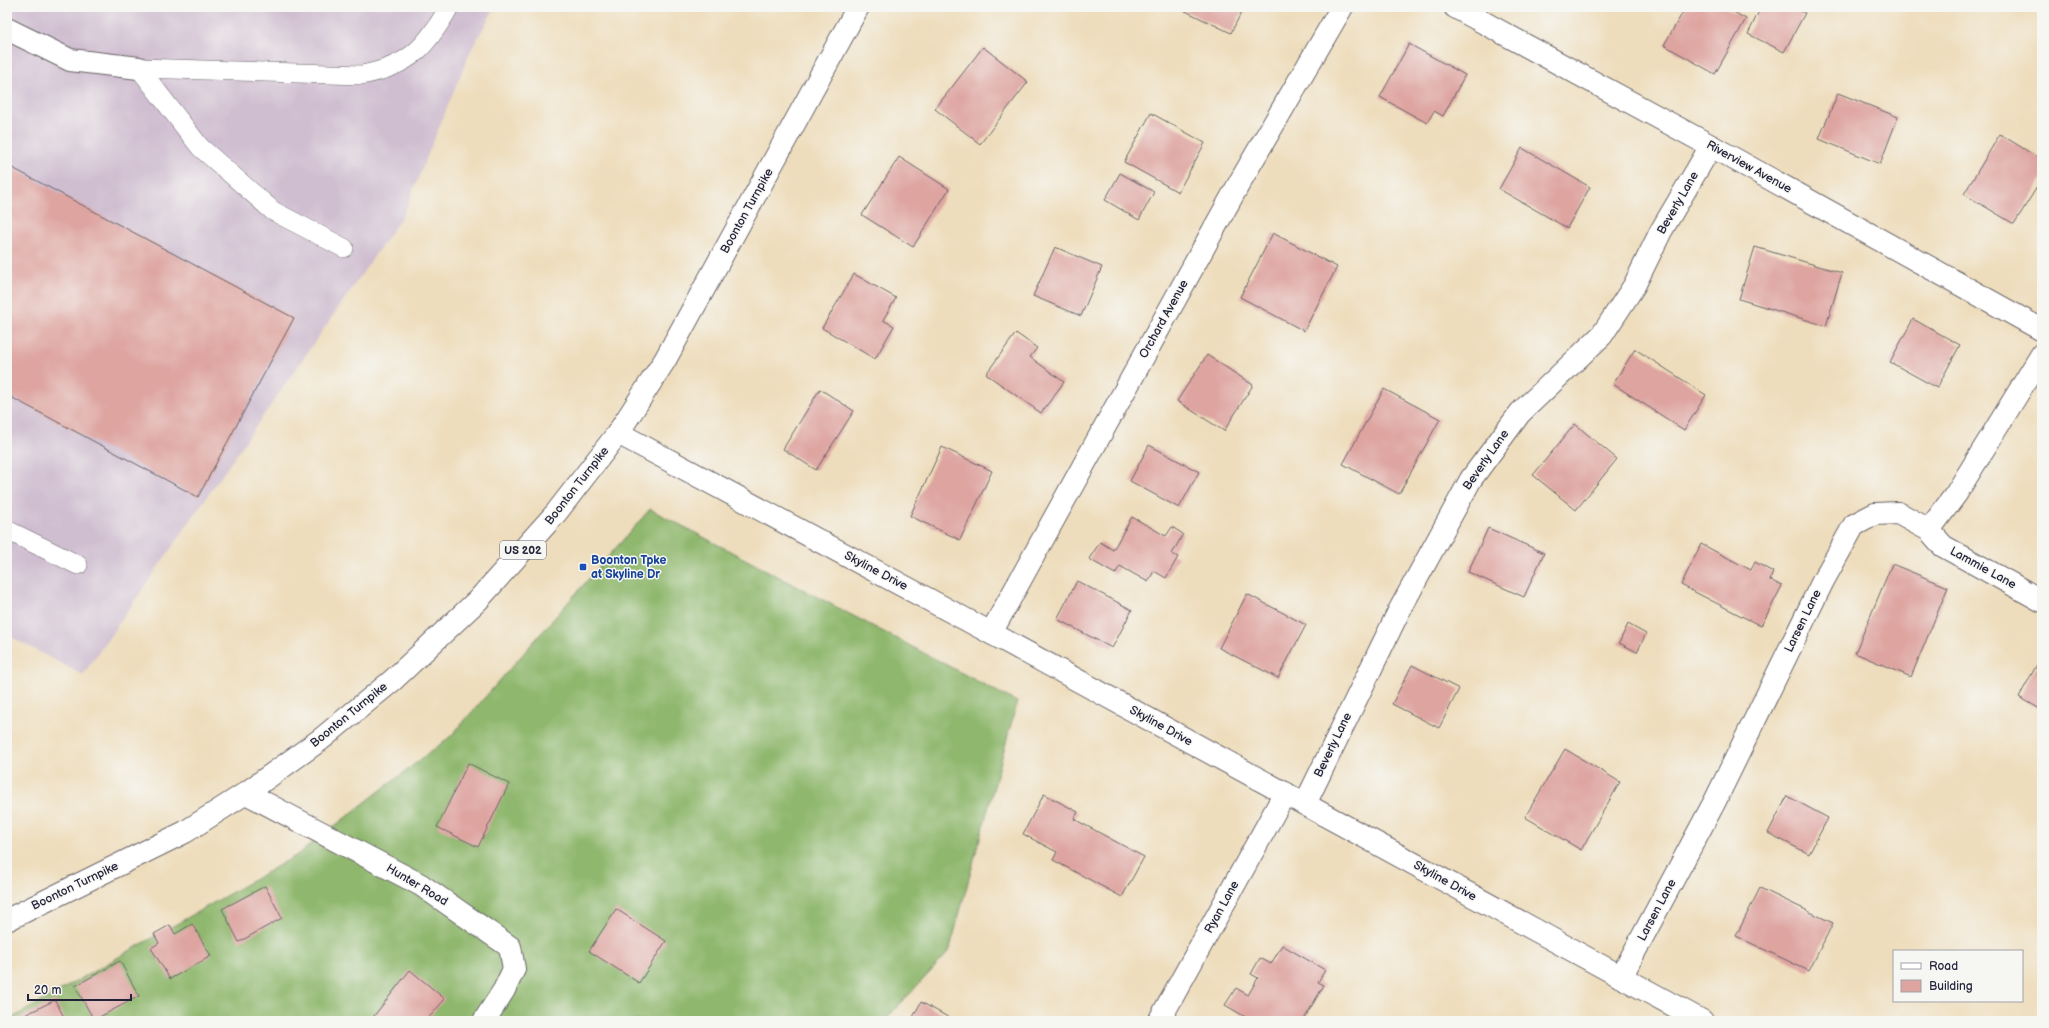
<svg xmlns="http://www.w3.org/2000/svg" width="2049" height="1028" font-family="'Balsamiq Sans',sans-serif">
  <rect width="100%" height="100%" fill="#f6f6f2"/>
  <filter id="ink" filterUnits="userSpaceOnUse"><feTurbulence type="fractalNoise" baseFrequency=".025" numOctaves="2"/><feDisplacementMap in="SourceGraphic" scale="8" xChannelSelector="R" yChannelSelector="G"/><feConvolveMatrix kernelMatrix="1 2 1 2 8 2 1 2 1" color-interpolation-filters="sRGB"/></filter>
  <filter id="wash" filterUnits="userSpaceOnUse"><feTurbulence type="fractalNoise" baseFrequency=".012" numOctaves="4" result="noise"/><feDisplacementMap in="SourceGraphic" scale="16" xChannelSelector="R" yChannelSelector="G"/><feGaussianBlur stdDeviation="0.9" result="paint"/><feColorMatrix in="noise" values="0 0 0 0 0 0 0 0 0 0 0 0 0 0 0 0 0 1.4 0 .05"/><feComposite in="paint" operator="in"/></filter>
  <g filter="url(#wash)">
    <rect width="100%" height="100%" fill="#eeddbc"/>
    <path fill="#cfbdd0" d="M7,7H495L470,52L403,215L83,675L7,635Z"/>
    <path fill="#8fb76d" stroke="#586c54" d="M650,509L1017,702L949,952L884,1021H7L297,855L451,736Z"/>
    <g id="blocks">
      <g fill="#dea4a0">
        <path d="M1177,7H1244L1231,33Z"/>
        <path d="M1686,7H1725L1746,19L1715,74L1664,45Z"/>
        <path d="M1761,7H1794L1805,13L1784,52L1748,34Z"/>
        <path d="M1409,44L1465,75L1443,116L1434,111L1427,123L1380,97Z"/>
        <path d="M983,47L1028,82L980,144L935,109Z"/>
        <path d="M1838,93L1898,117L1880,164L1819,139Z"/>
        <path d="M1151,113L1205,143L1178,192L1124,162Z"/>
        <path d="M2000,134L2042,160V179L2014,224L1964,194Z"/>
        <path d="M1522,148L1590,187L1567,228L1499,189Z"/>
        <path d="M899,157L949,189L913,247L862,215Z"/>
        <path d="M7,165L294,318L198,497L7,395Z"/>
        <path d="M1120,173L1154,192L1139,220L1105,200Z"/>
        <path d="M1273,233L1337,267L1304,331L1240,297Z"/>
        <path d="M1055,247L1102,267L1081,316L1033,296Z"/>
        <path d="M1755,247L1842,273L1826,326L1739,299Z"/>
        <path d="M854,274L896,298L883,320L894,326L875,359L822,328Z"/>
        <path d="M1913,319L1960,345L1937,388L1890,362Z"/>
        <path d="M1016,333L1037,348L1030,357L1064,382L1041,413L986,374Z"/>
        <path d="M1635,349L1706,395L1684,430L1613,384Z"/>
        <path d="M1207,355L1253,385L1224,431L1177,401Z"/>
        <path d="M820,389L854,411L816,470L783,449Z"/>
        <path d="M1384,389L1440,419L1399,494L1343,464Z"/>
        <path d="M1575,424L1617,459L1576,510L1533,475Z"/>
        <path d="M1149,445L1199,472L1179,508L1130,481Z"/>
        <path d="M942,447L992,471L960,540L910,516Z"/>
        <path d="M1132,517L1166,536L1172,527L1183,534L1172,554L1178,557L1166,578L1154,571L1148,582L1120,566L1115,574L1089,559L1100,542L1113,550Z"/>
        <path d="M1488,528L1544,553L1524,597L1468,572Z"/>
        <path d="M1701,544L1751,570L1755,562L1773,572L1770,580L1782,586L1761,626L1681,585Z"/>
        <path d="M1892,564L1948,587L1911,677L1855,653Z"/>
        <path d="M1077,581L1132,610L1112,648L1057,619Z"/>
        <path d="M1247,594L1306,625L1278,678L1219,648Z"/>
        <path d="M1628,624L1646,634L1637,652L1619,643Z"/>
        <path d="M2040,659L2042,660V710L2019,697Z"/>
        <path d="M1412,665L1459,689L1439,728L1392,704Z"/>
        <path d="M1565,749L1620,782L1581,850L1525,817Z"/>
        <path d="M468,763L509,784L478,847L437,827Z"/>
        <path d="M1044,794L1078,812L1074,819L1144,857L1122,897L1053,860L1057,852L1023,834Z"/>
        <path d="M1787,796L1828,818L1809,854L1768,833Z"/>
        <path d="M265,886L282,918L239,942L222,909Z"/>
        <path d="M1760,888L1833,923L1809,971L1736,936Z"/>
        <path d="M616,909L666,941L639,983L589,951Z"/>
        <path d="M192,924L211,956L170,979L151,948L159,943L154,934L170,925L175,934Z"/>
        <path d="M1282,945L1325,970L1318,982L1324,985L1303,1021H1241L1244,1016L1225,1005L1236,988L1248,995L1258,978L1251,974L1260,958L1271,964Z"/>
        <path d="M120,961L139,996L94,1020L75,986Z"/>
        <path d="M410,970L445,999L426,1021H370Z"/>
        <path d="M55,1000L66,1021H13Z"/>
        <path d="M921,1002L955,1021H911Z"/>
      </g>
    </g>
  </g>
  <g filter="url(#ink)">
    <use href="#blocks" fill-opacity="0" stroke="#696368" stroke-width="1"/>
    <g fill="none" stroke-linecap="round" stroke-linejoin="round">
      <defs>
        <g id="service">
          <path d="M139,68L362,75C409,66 426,48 449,7"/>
          <path d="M139,68L200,147L273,211L344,248"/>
          <path d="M7,530L78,565"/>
        </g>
        <g id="minor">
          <path d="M1455,7L1711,146L2042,330"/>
          <path d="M7,29L70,60L139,68"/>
          <path d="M618,433L991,633L1702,1021"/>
          <path d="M1929,530L1943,546L2042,601"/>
          <path d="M991,633L1241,180L1342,7"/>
          <path d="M246,793L421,885L510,947L514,969L504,990L484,1021"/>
          <path d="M1305,804L1399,611L1471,479L1520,413L1602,335L1634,286L1661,231L1711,146"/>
          <path d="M1621,977L1715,801L1823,581L1854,525L1875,514L1898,513L1929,530L1956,494L2042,354"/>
          <path d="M1159,1021L1285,793"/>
        </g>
        <path id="primary" d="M7,920L185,832L246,793L320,740L393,680L478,600L556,513L618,433L665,360L858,7"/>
      </defs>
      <use href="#service" stroke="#696368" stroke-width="20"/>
      <use href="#minor" stroke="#696368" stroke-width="24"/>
      <use href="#primary" stroke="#696368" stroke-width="24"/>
      <use href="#service" stroke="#fff" stroke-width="19"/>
      <use href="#minor" stroke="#fff" stroke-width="22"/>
      <use href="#primary" stroke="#fff" stroke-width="22"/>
    </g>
  </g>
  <rect fill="#1a4fb4" stroke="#f6f6f2" stroke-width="1.5" x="579" y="563" width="8" height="8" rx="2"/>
  <g text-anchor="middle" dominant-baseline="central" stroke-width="3" stroke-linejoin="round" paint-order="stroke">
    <rect fill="#f6f6f2" stroke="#626272" stroke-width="1" x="500" y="541" width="46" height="18" rx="3"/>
    <g font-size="11" font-weight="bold" fill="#22223b">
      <text x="523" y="550">US 202</text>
    </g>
    <g font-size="12" fill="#22223b" stroke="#f6f6f2">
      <text transform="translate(1749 167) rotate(29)">Riverview Avenue</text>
      <text transform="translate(1678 203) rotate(-60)">Beverly Lane</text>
      <text transform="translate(747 211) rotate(-61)">Boonton Turnpike</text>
      <text transform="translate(1164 319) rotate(-61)">Orchard Avenue</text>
      <text transform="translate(1486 460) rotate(-55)">Beverly Lane</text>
      <text transform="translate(577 486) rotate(-52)">Boonton Turnpike</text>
      <text transform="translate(1983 568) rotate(29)">Lammie Lane</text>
      <text transform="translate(876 571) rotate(28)">Skyline Drive</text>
      <text transform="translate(1803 621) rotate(-64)">Larsen Lane</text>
      <text transform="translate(349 715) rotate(-39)">Boonton Turnpike</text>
      <text transform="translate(1161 726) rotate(29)">Skyline Drive</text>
      <text transform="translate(1333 745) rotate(-64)">Beverly Lane</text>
      <text transform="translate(1445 881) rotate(29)">Skyline Drive</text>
      <text transform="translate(417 885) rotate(31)">Hunter Road</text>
      <text transform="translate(75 886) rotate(-26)">Boonton Turnpike</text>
      <text transform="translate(1222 907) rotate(-61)">Ryan Lane</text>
      <text transform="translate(1657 910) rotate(-62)">Larsen Lane</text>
    </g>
    <g font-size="12" font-weight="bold" fill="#164399" stroke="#f6f6f2" text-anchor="start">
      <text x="591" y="560">Boonton Tpke<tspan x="591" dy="14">at Skyline Dr</tspan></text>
    </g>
  </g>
  <rect width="2049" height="1028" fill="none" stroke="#f6f6f2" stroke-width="24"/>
  <rect x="1893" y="950" width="130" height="52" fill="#f6f6f2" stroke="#a1a1a9"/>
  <rect x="1901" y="963" width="20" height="6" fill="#ffffff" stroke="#a1a1a9"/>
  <text x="1929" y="970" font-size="12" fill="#22223b">Road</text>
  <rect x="1901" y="980" width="20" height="12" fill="#dea4a0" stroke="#a1a1a9"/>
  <text x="1929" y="990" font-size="12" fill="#22223b">Building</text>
  <path d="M28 994v6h103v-6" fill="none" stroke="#22223b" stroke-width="2"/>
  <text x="34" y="994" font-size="12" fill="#22223b" stroke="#f6f6f2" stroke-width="3" paint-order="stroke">20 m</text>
</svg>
